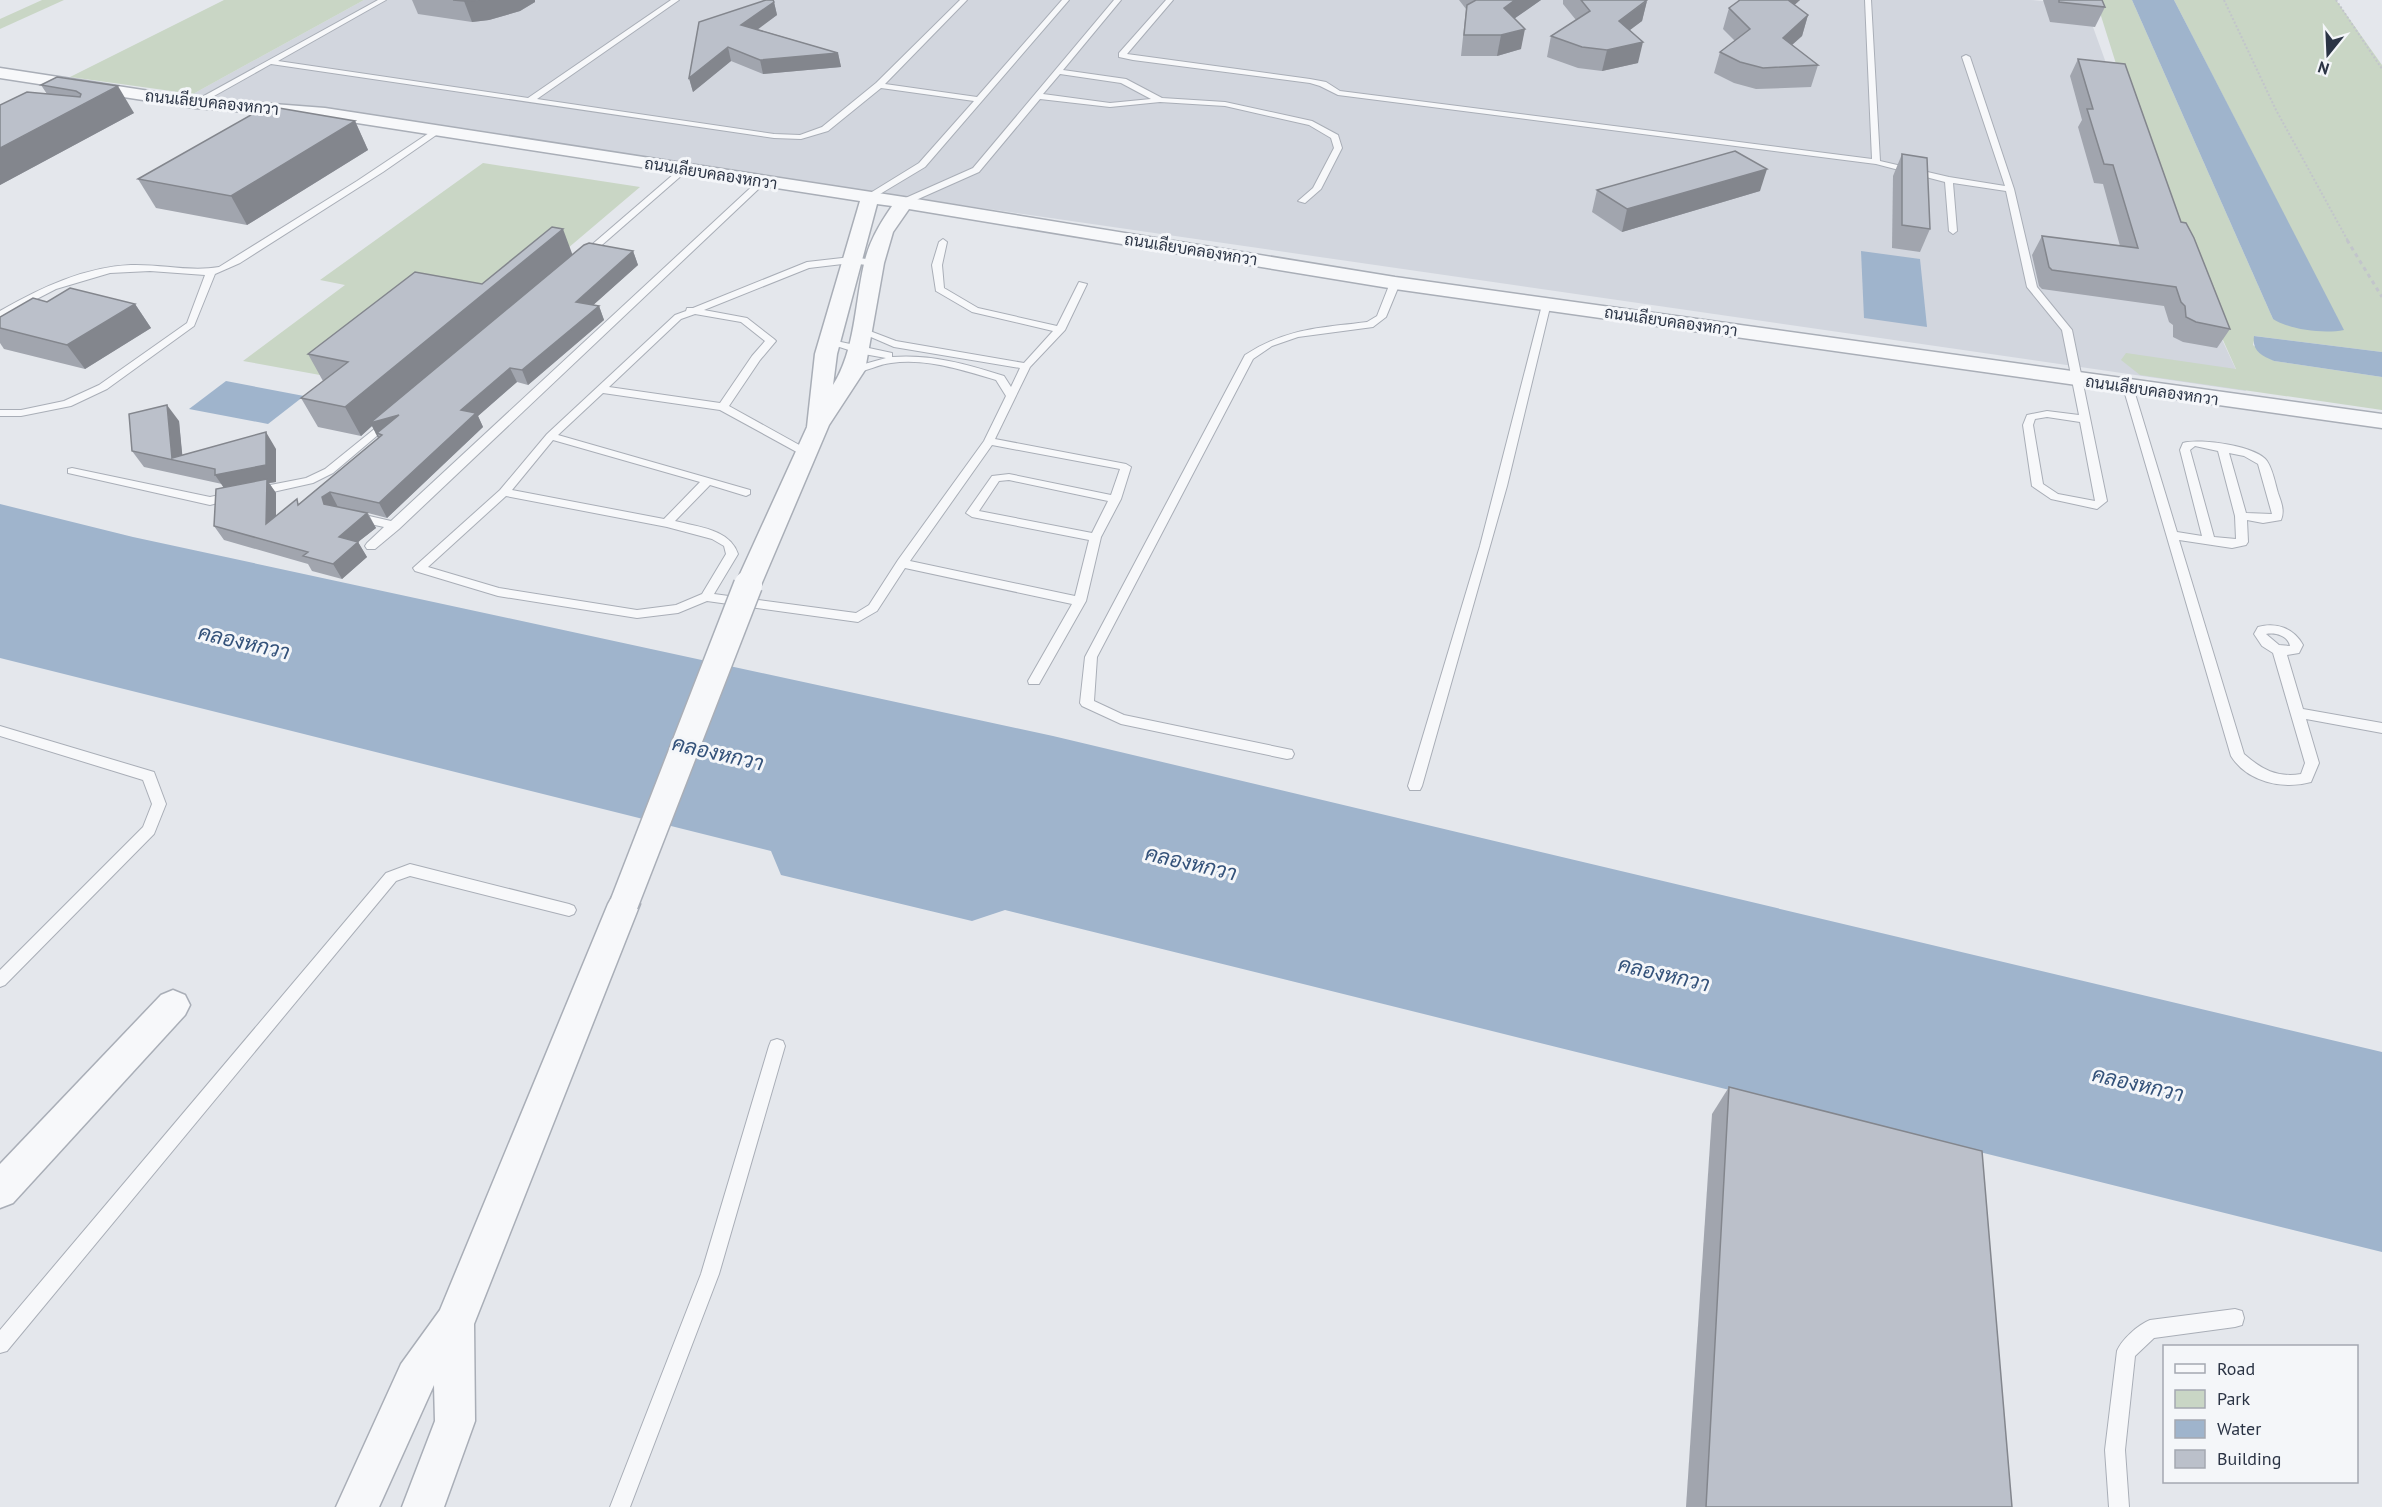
<svg xmlns="http://www.w3.org/2000/svg" width="2382" height="1507" font-family="'PT Sans',Sarabun,sans-serif">
  <rect width="100%" height="100%" fill="#e4e7ec"/>
  <path fill="#d2d6de" d="M364,0H2031L2085,5L2152,190L2246,391L193,94Z"/>
  <g fill="#c9d6c5">
    <path d="M42,0H64L0,29V19Z"/>
    <path d="M224,0H364L193,94L70,77Z"/>
    <path d="M2096,0H2132L2273,319L2343,330L2174,0H2336L2382,65V352L2255,336L2253,345L2274,361L2382,377V410L2140,375L2121,360L2126,353L2236,369L2178,240L2139,137Z"/>
    <path d="M483,163L640,187L495,310L331,377L243,361L345,285L320,280Z"/>
  </g>
  <g fill="#9fb4cc">
    <path d="M2132,0H2174L2344,330C2324,334 2290,330 2273,319Z"/>
    <path d="M1861,251L1920,259L1927,327L1864,318Z"/>
    <path d="M2254,336L2382,352V377L2274,361C2261,355 2252,351 2254,336Z"/>
    <path d="M226,381L304,396L268,424L189,409Z"/>
    <path d="M0,504L133,537L1053,736L2382,1052V1252L1005,910L972,921L781,875L771,851L0,658Z"/>
  </g>
  <g fill="none" stroke-linecap="round" stroke-linejoin="round">
    <defs>
      <g id="service">
        <path d="M378,0H386L278,61L528,98L671,0H679L537,99L774,134L800,135L822,127L876,83L960,0H967L885,84L977,97L1062,0H1069L925,167L870,200L866,197L867,195L919,163L974,101L881,88L828,131L801,139L774,138L271,64L198,105L191,103Z"/>
        <path d="M1114,0H1121L1063,70L1126,79L1162,98L1225,102L1312,121L1338,135L1342,148L1321,189L1305,203L1298,201L1313,188L1334,148L1331,138L1309,125L1225,106L1160,102L1110,107L1040,99L979,172L907,204H901V200L973,168ZM1060,74L1121,83L1151,99L1110,103L1043,94Z"/>
        <path d="M1166,0H1173L1127,54L1310,79L1326,82L1340,91L1872,159L1865,0H1871L1880,161L1949,177L2005,186L1962,57L1966,55L1970,57L2014,189L2037,287L2072,330L2107,501L2097,509L2051,499L2032,486L2023,425L2027,415L2047,411L2079,415L2062,330L2027,287L2006,191L1953,183L1957,231L1953,234L1949,231L1945,182L1876,164L1338,95L1320,86L1310,83L1133,60L1119,57V53ZM2047,417L2080,422L2095,501L2058,494L2043,484L2033,425L2035,419Z"/>
        <path d="M435,129L442,131L383,172L240,263L215,274L194,326L107,389L71,406L21,416H0V410H21L64,401L99,385L187,323L205,275L150,271L110,273L56,289L0,318V311C40,288 84,267 131,265C161,264 190,272 219,267L357,181Z"/>
        <path d="M682,167L689,169L587,258H581V254Z"/>
        <path d="M760,179L767,181L399,529L375,549H367L365,546L367,543L384,527L352,520V514L356,513L391,521Z"/>
        <path d="M943,239L947,242L942,265L944,288L978,308L1057,326L1079,282L1087,284L1065,330L1030,367L995,439L1126,464L1131,467L1121,499L1101,537L1086,601L1039,684H1029L1028,681L1072,604L905,568L877,611L858,622L707,601L678,613L637,618L498,596L415,571L413,568L500,490L547,434L675,315L686,311L687,308H693L807,262L851,257L874,260L879,263L874,266L851,263L809,268L704,310L747,318L774,339L776,341L760,360L729,406L812,452V456H804L720,410L603,393L558,435L750,490V494L746,496L710,485L675,521C698,527 730,529 738,554L714,594L856,613L869,605L898,560L984,441L1006,396L996,380C962,370 927,358 891,363C878,364 863,374 850,372V368L886,358L858,353L827,343V339L892,353V357C931,354 967,364 1004,376L1011,387L1020,368L894,347L857,331L862,328L896,341L1024,363L1053,331L972,312L936,291L932,265L939,242ZM695,314L741,322L765,341L752,356L720,403L609,387L681,319ZM553,440L700,482L664,519L512,490ZM992,445L1120,469L1111,495L1009,474L992,476L966,513L972,517L1089,540L1075,596L910,561ZM1009,480L1108,501L1092,533L979,511L999,481ZM506,496L667,527L712,539L724,546L726,554L702,594L676,605L637,610L499,588L428,567Z"/>
        <path d="M1395,280L1400,283L1386,317L1373,327L1298,337L1272,346L1253,359L1097,657L1094,701L1124,715L1287,749L1292,750L1294,754L1292,758L1287,759L1121,724L1082,706L1080,703L1085,657L1245,355C1287,328 1320,328 1367,322L1377,316L1390,283Z"/>
        <path d="M1543,301L1551,303L1507,486L1422,786L1420,790H1410L1408,786L1480,546Z"/>
        <path d="M2128,384L2133,387L2177,532L2202,536L2180,450L2183,443C2200,438 2257,446 2267,461C2273,470 2275,483 2278,493C2281,502 2285,510 2281,520L2263,523L2247,520L2248,542L2246,545L2232,548L2179,540L2244,754C2261,769 2277,778 2301,774L2305,763L2273,653L2262,646L2254,634L2258,627C2276,622 2294,628 2303,645L2299,653L2287,655L2303,709L2382,723V733L2306,719L2319,763L2311,782C2283,790 2247,782 2231,756L2123,387ZM2195,446L2218,451L2235,516L2236,539L2214,537L2190,450ZM2229,453L2244,456L2258,464L2272,514L2246,513ZM2266,634C2276,632 2288,636 2290,646L2279,645Z"/>
        <path d="M388,418L393,421L392,423L333,473L313,483L255,496L249,492L255,488L306,478L325,469Z"/>
        <path d="M72,468L210,497L233,492L239,496L237,498L210,505L68,473V469Z"/>
        <path d="M0,726L154,772L166,804L154,834L5,985L0,987V970L143,827L152,804L143,780L0,736Z"/>
        <path d="M410,864L569,904L574,906L576,910L574,914L569,916L410,876L396,881L7,1351L0,1353V1330L386,873Z"/>
        <path d="M777,1039L783,1041L785,1046L719,1274L630,1507H610L701,1274L769,1046L771,1041Z"/>
        <path d="M2235,1309L2242,1311L2244,1318L2242,1325L2235,1327L2154,1338L2135,1356L2125,1450L2129,1507H2109L2105,1450L2117,1351C2122,1339 2138,1325 2150,1320Z"/>
      </g>
      <g id="minor">
        <path d="M0,68L195,98L325,108L904,197L1395,277L2382,414V428L1395,289L909,209L893,232L884,263L865,370L829,425L761,585L757,591L748,594L739,591L735,585L807,427L815,354L860,201L325,118L195,108L0,78ZM877,204L892,206C879,225 869,242 864,264C855,303 855,351 833,385L837,354Z"/>
        <path d="M624,891L635,895L640,904L474,1324L475,1421L444,1507H402L435,1421L434,1385L379,1507H336L401,1364L440,1310L608,904L613,895Z"/>
        <path d="M173,990L185,995L190,1005L185,1015L13,1203L0,1208V1164L161,995Z"/>
      </g>
    </defs>
    <use href="#service" stroke="#a9aeb7" stroke-width="2"/>
    <use href="#minor" stroke="#a9aeb7" stroke-width="3"/>
    <g stroke="#c2c5cb" stroke-width="2" stroke-dasharray="2 2" stroke-linecap="butt">
      <path d="M2224,0L2276,110L2348,241"/>
      <path d="M2336,0L2382,69"/>
    </g>
    <path stroke="#c2c5cb" stroke-width="3" stroke-dasharray="4 4" stroke-linecap="butt" d="M2347,240L2382,297"/>
    <use href="#service" fill="#f7f8fa" fill-rule="evenodd"/>
    <use href="#minor" fill="#f7f8fa" fill-rule="evenodd"/>
    <defs>
      <path id="minor-bridge" d="M624,904L748,585"/>
    </defs>
    <use href="#minor-bridge" stroke="#a9aeb7" stroke-width="31" stroke-linecap="butt"/>
    <use href="#minor-bridge" stroke="#f7f8fa" stroke-width="28"/>
  </g>
  <g fill="#a1a5ae">
    <path d="M412,0H535V2L520,11L489,20L472,22L418,14Z"/>
    <path d="M1459,0H1541L1515,18L1521,49L1497,56H1461L1466,9Z"/>
    <path d="M1563,0H1647L1642,21L1630,30L1638,63L1602,71L1578,68L1547,57L1551,36L1576,20L1563,4Z"/>
    <path d="M1738,0H1800L1794,5L1808,15L1802,36L1792,45L1818,65L1811,87L1756,89L1734,83L1714,73L1720,52L1735,41L1723,29L1729,8L1739,1Z"/>
    <path d="M2043,0H2102L2105,7L2095,27L2050,22Z"/>
    <path d="M774,2L777,15L757,29L838,53L841,67L763,74L731,61L693,92L689,78Z"/>
    <path d="M2078,59L2181,222L2230,329L2217,348L2183,342L2173,337V325L2169,322L2164,306L2042,289L2039,286L2032,255L2042,236L2120,246L2103,184L2094,183L2078,127L2082,120L2070,76Z"/>
    <path d="M57,77L134,113L0,185V105L47,94L41,85Z"/>
    <path d="M355,121L368,150L247,225L156,208L138,179Z"/>
    <path d="M1902,154L1930,229L1920,252L1892,248L1893,176Z"/>
    <path d="M1597,190L1760,191L1622,232L1592,212Z"/>
    <path d="M633,251L638,265L593,305L599,306L604,320L528,385L517,382L478,416L483,427L387,518L368,513L376,528L358,542L367,557L342,579L312,571L308,564L224,540L214,526L224,488L222,484L144,467L132,451L179,421L182,455L276,449V482L269,483L276,493V516L300,503L379,438L372,426L361,436L318,427L301,398L323,381L308,354L482,284L573,255Z"/>
    <path d="M47,302L135,304L151,328L85,369L4,349L0,343V317Z"/>
    <path d="M1729,1087L2012,1507H1686L1712,1114Z"/>
  </g>
  <g fill="#83868d">
    <path d="M479,0H535V2L520,11L489,20L472,22L464,1Z"/>
    <path d="M1515,0H1541L1501,28L1504,8Z"/>
    <path d="M1785,0H1800L1779,19Z"/>
    <path d="M1647,1L1642,21L1615,41L1619,21Z"/>
    <path d="M774,2L777,15L745,39L741,25Z"/>
    <path d="M1808,15L1802,36L1776,59L1783,38Z"/>
    <path d="M1525,29L1521,49L1497,56L1501,35Z"/>
    <path d="M1643,42L1638,63L1602,71L1607,50Z"/>
    <path d="M728,47L731,61L693,92L689,78Z"/>
    <path d="M838,53L841,67L763,74L760,60Z"/>
    <path d="M118,86L134,113L0,185V148Z"/>
    <path d="M355,121L368,150L247,225L231,196Z"/>
    <path d="M1767,169L1760,191L1622,232L1627,209Z"/>
    <path d="M563,229L573,256L399,415L382,435L377,433L379,437L378,438L372,426L361,436L345,407Z"/>
    <path d="M633,251L638,265L581,316L576,302Z"/>
    <path d="M135,304L151,328L85,369L67,345Z"/>
    <path d="M599,306L604,320L528,385L522,370Z"/>
    <path d="M510,368L517,382L478,416L483,427L387,518L379,503L461,410Z"/>
    <path d="M167,405L179,421L183,462L172,458Z"/>
    <path d="M266,432L276,449V482L269,483L276,493V539L226,491L215,475Z"/>
    <path d="M330,492L338,507L324,504L322,497Z"/>
    <path d="M367,513L376,528L358,542L367,557L342,579L333,564L339,537Z"/>
  </g>
  <g fill="#bbc0ca" stroke="#83868d" stroke-width="1.5">
    <path d="M453,0H479L464,1Z"/>
    <path d="M766,0H773L774,2L741,25L838,53L760,60L728,47L689,78L699,22Z"/>
    <path d="M1476,0H1515L1504,8L1525,29L1501,35H1464L1467,5Z"/>
    <path d="M1581,0H1647L1619,21L1643,42L1607,50L1582,47L1551,36L1590,11Z"/>
    <path d="M1740,0H1788L1808,15L1783,38L1818,65L1763,68L1740,62L1720,52L1750,29L1729,8Z"/>
    <path d="M2059,0H2102L2105,7L2059,2Z"/>
    <path d="M2078,59L2125,64L2181,222L2186,223L2194,238L2230,329L2196,322L2186,317L2185,306L2181,302L2176,287L2052,270L2049,267L2042,236L2138,248L2113,165L2104,164L2087,109H2093Z"/>
    <path d="M57,77L118,86L0,148V105L27,92L80,97L81,94L76,91L41,85Z"/>
    <path d="M267,106L355,121L231,196L138,179Z"/>
    <path d="M1735,151L1767,169L1627,209L1597,190Z"/>
    <path d="M1902,154L1927,158L1930,229L1902,225Z"/>
    <path d="M552,227L563,229L345,407L301,398L348,362L308,354L415,272L482,284Z"/>
    <path d="M589,243L633,251L576,302L599,306L522,370L510,368L461,410L476,413L379,503L330,492L322,497L324,504L367,513L339,537L358,542L333,564L303,556L308,552L214,526L216,489L267,479L266,524L297,499L298,505L382,435L377,433L399,415L370,423L584,245Z"/>
    <path d="M70,288L135,304L67,345L0,328V317L33,298L47,302Z"/>
    <path d="M167,405L172,458L266,432V465L215,475V469L132,451L129,414Z"/>
    <path d="M1729,1087L1982,1151L2012,1507H1706Z"/>
  </g>
  <g text-anchor="middle" dominant-baseline="central" stroke-width="6" stroke-linejoin="round" paint-order="stroke">
    <g font-size="16" fill="#2b3445" stroke="#f4f6f9">
      <text transform="translate(212 102) rotate(6)">ถนนเลียบคลองหกวา</text>
      <text transform="translate(711 173) rotate(9)">ถนนเลียบคลองหกวา</text>
      <text transform="translate(1191 249) rotate(9)">ถนนเลียบคลองหกวา</text>
      <text transform="translate(1671 321) rotate(8)">ถนนเลียบคลองหกวา</text>
      <text transform="translate(2152 390) rotate(8)">ถนนเลียบคลองหกวา</text>
    </g>
    <g font-size="21" font-style="italic" fill="#34527a" stroke="#f4f6f9">
      <text transform="translate(244 642) rotate(13)">คลองหกวา</text>
      <text transform="translate(718 753) rotate(13)">คลองหกวา</text>
      <text transform="translate(1191 863) rotate(13)">คลองหกวา</text>
      <text transform="translate(1664 974) rotate(13)">คลองหกวา</text>
      <text transform="translate(2138 1084) rotate(13)">คลองหกวา</text>
    </g>
  </g>
  <rect x="2163" y="1345" width="195" height="138" fill="#f4f6f9" stroke="#a4a8b1" stroke-width="1.5"/>
  <rect x="2175" y="1364" width="30" height="9" fill="#f7f8fa" stroke="#a4a8b1" stroke-width="1.5"/>
  <text x="2217" y="1375" font-size="18" fill="#2b3445">Road</text>
  <rect x="2175" y="1390" width="30" height="18" fill="#c9d6c5" stroke="#a4a8b1" stroke-width="1.5"/>
  <text x="2217" y="1405" font-size="18" fill="#2b3445">Park</text>
  <rect x="2175" y="1420" width="30" height="18" fill="#9fb4cc" stroke="#a4a8b1" stroke-width="1.5"/>
  <text x="2217" y="1435" font-size="18" fill="#2b3445">Water</text>
  <rect x="2175" y="1450" width="30" height="18" fill="#bbc0ca" stroke="#a4a8b1" stroke-width="1.5"/>
  <text x="2217" y="1465" font-size="18" fill="#2b3445">Building</text>
  <g transform="translate(2328 54) rotate(198)" stroke="#f4f6f9" stroke-width="4.5" paint-order="stroke">
  <path d="M0-4.5L10 22L0 15L-10 22Z" fill="#2b3445"/>
  <text y="-9" font-size="16" font-weight="bold" text-anchor="middle" fill="#2b3445">N</text>
  </g>
</svg>
